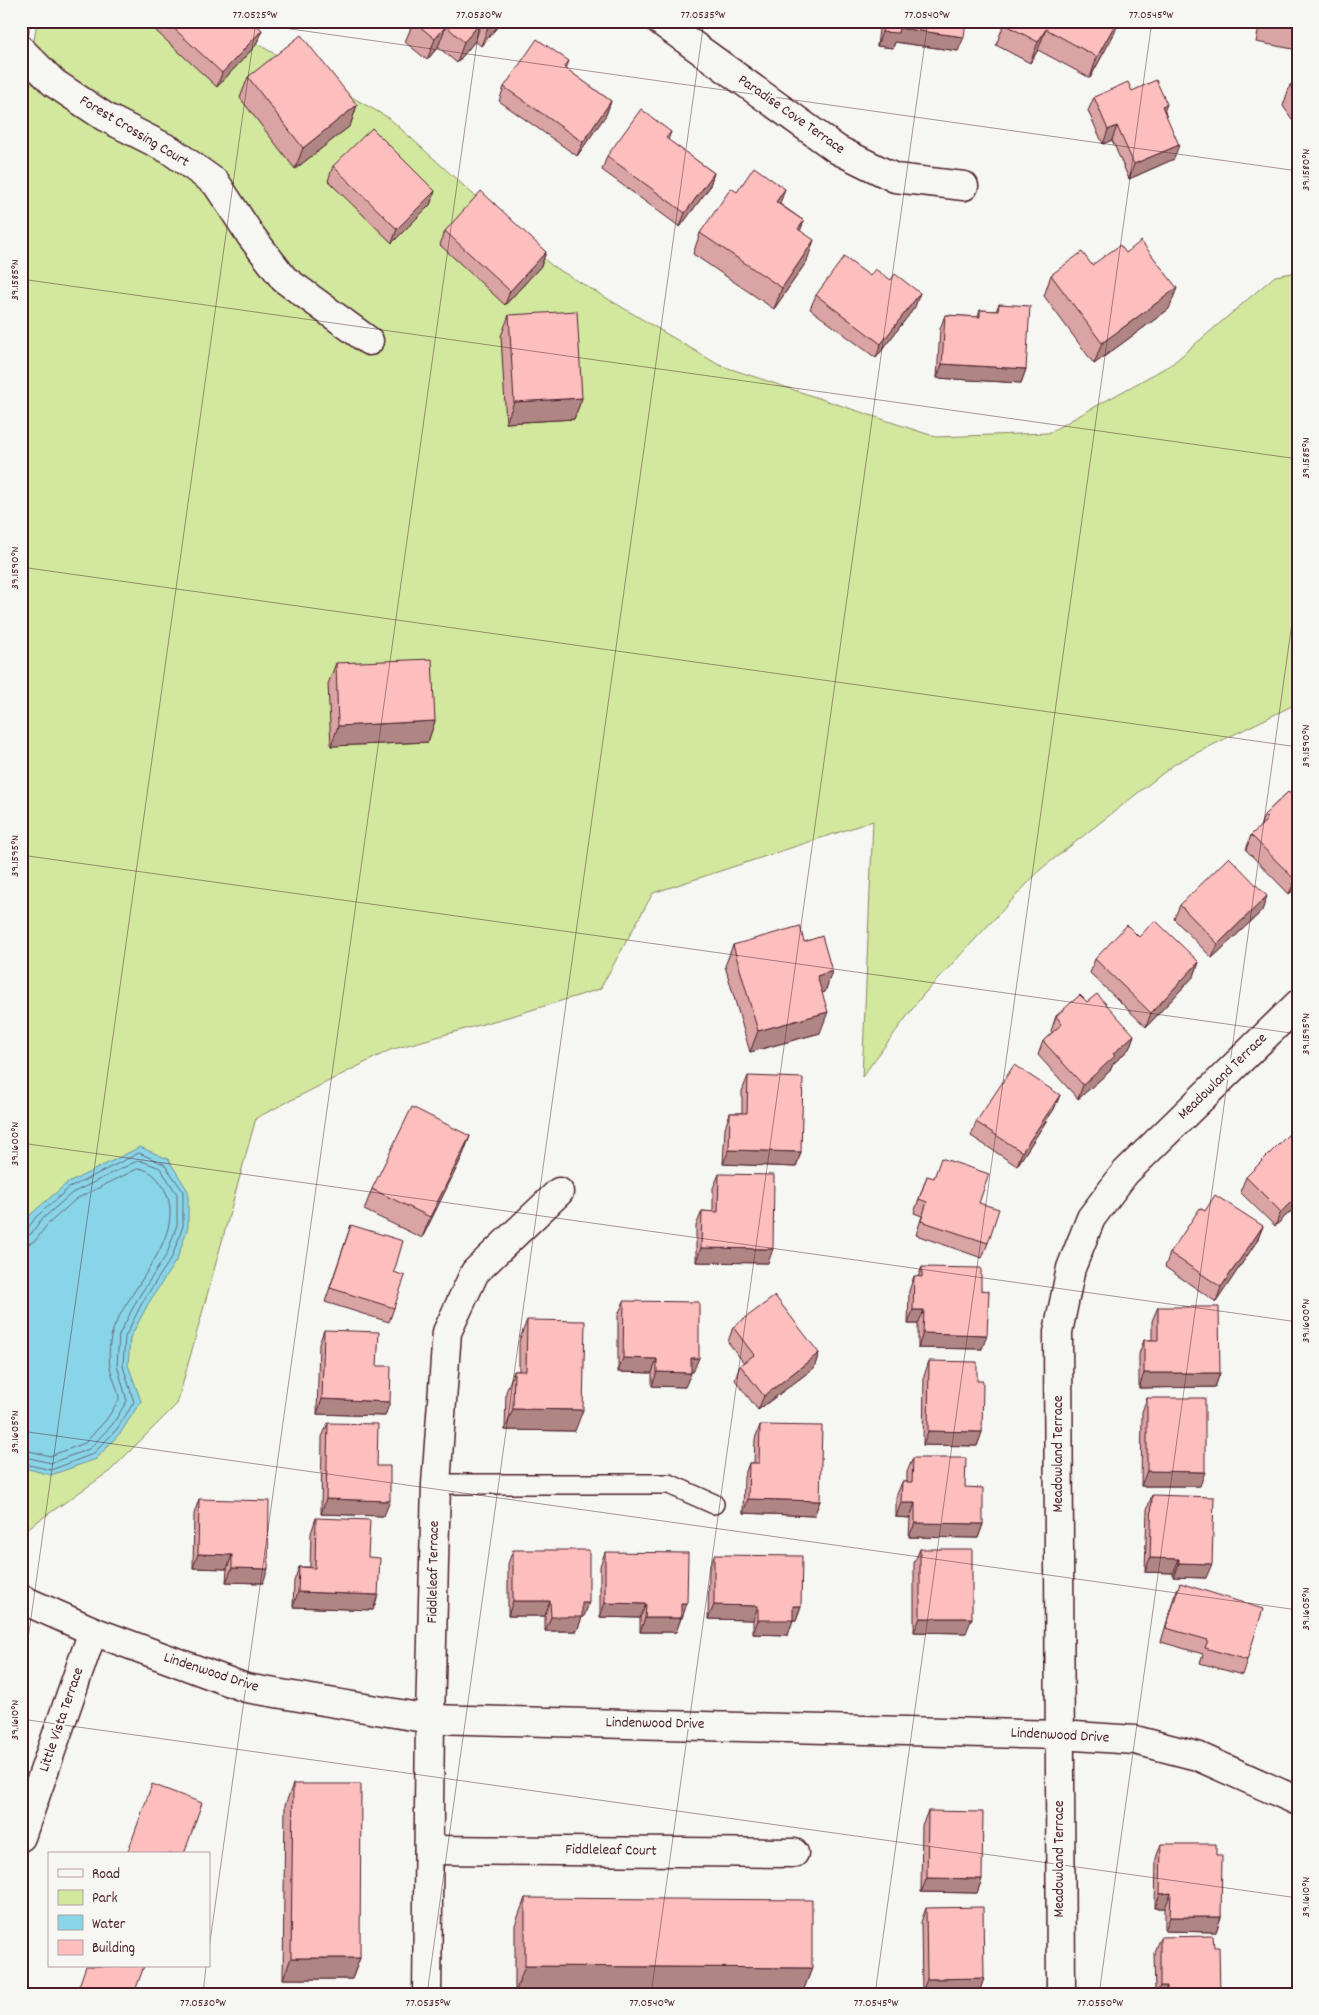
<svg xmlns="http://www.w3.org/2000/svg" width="1319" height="2015" font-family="Dekko,sans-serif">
  <rect width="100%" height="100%" fill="#f6f6f2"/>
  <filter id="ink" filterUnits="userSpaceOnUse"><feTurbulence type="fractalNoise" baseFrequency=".02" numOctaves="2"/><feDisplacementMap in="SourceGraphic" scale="10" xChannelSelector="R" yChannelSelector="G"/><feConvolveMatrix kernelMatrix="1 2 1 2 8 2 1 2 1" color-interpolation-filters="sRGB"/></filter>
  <g filter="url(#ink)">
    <path fill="#d1e89e" stroke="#8e8464" d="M37,21H216L389,118L551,265L719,365L936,437L1048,433L1172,364L1275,276L1298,272V703L1176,763L1041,869L922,996L862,1077L873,821L653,893L600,989L515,1015L390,1050L256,1118L177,1404L110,1471L21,1533V125Z"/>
    <path fill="#89d5e8" stroke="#708c9c" d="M140,1147L168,1159L188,1191V1227L177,1259L148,1304L130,1338L128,1365L141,1401L121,1432L96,1459L51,1475L21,1467V1229L31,1214L66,1184Z"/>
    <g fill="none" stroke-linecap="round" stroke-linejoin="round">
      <g stroke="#636877" stroke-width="1">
        <path d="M21,1231L27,1229L36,1217L69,1188L139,1153L164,1164L183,1191V1226L172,1257L143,1301L125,1337L123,1366L134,1402L117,1429L93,1454L51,1470L21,1463"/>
        <path d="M21,1237L31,1234L40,1221L72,1193L139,1160L160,1168L177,1194V1225L167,1254L138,1298L119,1335L117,1365L127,1401L112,1425L89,1449L51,1463L21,1456"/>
        <path d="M21,1245L29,1244L36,1240L46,1226L76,1199L139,1168C151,1171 156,1176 162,1185C193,1233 126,1289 112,1333C109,1343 108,1361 111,1371C113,1380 119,1390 119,1400L106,1420L85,1443L50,1456L21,1449"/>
      </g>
      <defs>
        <path id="service" d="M436,1484H669L714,1504"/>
        <g id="minor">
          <path d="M660,21L838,150L895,178L964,186"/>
          <path d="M21,50L54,83L105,117L170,150L216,183L251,236L284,279L369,341"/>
          <path d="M21,1599L93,1631L246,1688L430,1719L1060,1735L1135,1740L1197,1756L1298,1801"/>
          <path d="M21,1837L93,1631"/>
          <path d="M429,1850L794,1853"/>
          <path d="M427,1994L430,1719L436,1484L447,1332L475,1272L559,1192"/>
          <path d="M1061,1994L1058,1332L1071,1268L1091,1218L1125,1173L1298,1004"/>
        </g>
      </defs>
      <use href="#service" stroke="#4a1f2b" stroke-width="22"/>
      <use href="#minor" stroke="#4a1f2b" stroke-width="31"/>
      <use href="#service" stroke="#f6f6f2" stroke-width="19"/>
      <use href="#minor" stroke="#f6f6f2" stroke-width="28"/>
    </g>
    <g fill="#d9a4a3" stroke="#4a1f2b">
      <path d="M160,21H252L262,30L256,45L217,87L156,31Z"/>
      <path d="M407,21H501L500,24L481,46L475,41L457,63L438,47L427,60L405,42L412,25Z"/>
      <path d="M880,21H966L958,51L895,42L893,48L877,46Z"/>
      <path d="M1260,21H1298V50L1256,42Z"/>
      <path d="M1004,24L1115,32L1090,78L1038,50L1030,63L996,45Z"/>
      <path d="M569,61L566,69L611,101L606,115L577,156L499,101L504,87Z"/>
      <path d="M248,77L357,105L350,126L295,169L240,98Z"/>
      <path d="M1298,80V128L1283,106L1290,85Z"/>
      <path d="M1132,91L1165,111L1174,159L1129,179L1112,140L1103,144L1088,111L1094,97Z"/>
      <path d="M671,132L668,140L714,173L709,188L680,227L602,170L607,156Z"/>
      <path d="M333,166L435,191L430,205L392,243L328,181Z"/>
      <path d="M737,192L780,204L804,221L800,230L807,261L774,309L693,254L700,233Z"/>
      <path d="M445,231L546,252L541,266L505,305L440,245Z"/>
      <path d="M1126,253L1169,309L1094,364L1044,296L1051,275L1092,265Z"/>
      <path d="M870,276L915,307L876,358L810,309L816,295Z"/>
      <path d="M999,304L1026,369L1021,383L937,378L940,329L945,315L978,317L980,310L996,311Z"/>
      <path d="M509,315L582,398L574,419L506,423L501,336Z"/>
      <path d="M336,663L435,721L428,742L331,746L328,684Z"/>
      <path d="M1288,792L1298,886L1289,894L1246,850L1251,835L1260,827L1264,815Z"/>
      <path d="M1180,905L1262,911L1212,958L1174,919Z"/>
      <path d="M804,942L832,971L825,992L822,993L820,1033L750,1052L725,966L733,945Z"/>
      <path d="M1095,959L1199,962L1194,976L1146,1027L1090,973Z"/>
      <path d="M1087,1002L1134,1035L1129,1049L1113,1064L1110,1071L1078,1099L1038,1055L1043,1041L1052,1033L1051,1031L1056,1016Z"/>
      <path d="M748,1076L801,1152L796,1167L723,1164L725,1128L730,1113H742V1091Z"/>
      <path d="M1060,1095L1054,1109L1017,1166L971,1136L976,1122Z"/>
      <path d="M470,1136L462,1157L422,1238L364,1210L372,1189Z"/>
      <path d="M719,1174L768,1263L696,1262V1226L702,1211L713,1212V1188Z"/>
      <path d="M927,1176L979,1203L988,1243L982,1258L916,1235L922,1216L914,1213Z"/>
      <path d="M1246,1177L1298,1205L1275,1226L1240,1192Z"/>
      <path d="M1205,1211L1263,1226L1257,1241L1216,1302L1165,1267L1170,1253Z"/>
      <path d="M351,1225L394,1272V1308L389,1322L325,1302Z"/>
      <path d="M922,1267L981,1290L982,1349L918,1348V1324H908L909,1291L914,1276L918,1277Z"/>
      <path d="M624,1301L693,1372H691L685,1387L652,1386V1373L618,1372V1315Z"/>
      <path d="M1158,1307L1220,1373L1215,1387L1139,1388V1354L1144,1340H1152V1321Z"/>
      <path d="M527,1320L575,1431L505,1430L506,1392L514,1371H519V1341Z"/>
      <path d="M733,1327L819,1353L814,1368L758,1410L735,1380L740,1365L744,1363L728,1342Z"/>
      <path d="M324,1330L377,1366L385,1416L317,1414L319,1344Z"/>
      <path d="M929,1361L977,1381L982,1432L977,1446L923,1445L924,1376Z"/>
      <path d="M1147,1398L1200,1486H1141L1142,1412Z"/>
      <path d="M328,1423L377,1466L384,1516L321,1514L322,1437Z"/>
      <path d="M760,1425L820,1501L814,1516L743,1513L744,1477L749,1463H754L755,1439Z"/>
      <path d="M913,1458L965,1487L983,1524L978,1538L909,1537L910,1518L896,1517V1497L902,1482H907V1472Z"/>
      <path d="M1152,1495L1206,1578L1173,1577V1573L1145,1572L1147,1509Z"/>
      <path d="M199,1499L263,1583L226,1582L227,1569L193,1568L194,1514Z"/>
      <path d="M316,1518L368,1557L378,1595L373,1610L293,1607L294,1581L299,1567H310L311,1533Z"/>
      <path d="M920,1549L966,1633L914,1632V1563Z"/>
      <path d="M513,1550L584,1617H582L577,1631H545V1616H508V1564Z"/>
      <path d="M605,1552L687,1603L682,1618H681L676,1632H640V1618L600,1617V1566Z"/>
      <path d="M714,1555L801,1606L796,1620H793L788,1635L753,1634V1620L708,1619L709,1569Z"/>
      <path d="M1180,1583L1247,1660L1242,1675L1200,1663L1203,1654L1161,1642L1174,1597Z"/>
      <path d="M293,1784L360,1958L352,1979H283L285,1805Z"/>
      <path d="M928,1811L982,1879L977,1893L921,1892L922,1825Z"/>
      <path d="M1161,1844L1216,1855L1221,1917L1216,1932L1165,1931V1908H1155L1156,1858Z"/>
      <path d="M525,1898L812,1968L802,1994L515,1993V1925Z"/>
      <path d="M926,1908L984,1978L979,1993H922L921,1922Z"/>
      <path d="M1160,1937L1214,1947L1220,1994H1155L1154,1952Z"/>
    </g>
    <g fill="#b08685" stroke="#4a1f2b">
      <path d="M482,21L475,41L457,63L464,42Z"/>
      <path d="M492,21H501L500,24L481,46L489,25Z"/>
      <path d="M1117,21H1119L1115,32L1090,78L1097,57Z"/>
      <path d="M446,26L438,47L427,60L435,39Z"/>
      <path d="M899,28L964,37L958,51L895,42L893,48L877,46L882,32Z"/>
      <path d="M1046,29L1038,50L1030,63L1038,42Z"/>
      <path d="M262,30L256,45L217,87L222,73Z"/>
      <path d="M611,101L606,115L577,156L583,142Z"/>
      <path d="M1167,104L1162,118V106Z"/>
      <path d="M357,105L350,126L295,169L303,148Z"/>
      <path d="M1117,126L1112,140L1103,144L1108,130Z"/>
      <path d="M1179,145L1174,159L1129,179L1134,164Z"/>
      <path d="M714,173L709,188L680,227L685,213Z"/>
      <path d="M785,189L778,210L776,202Z"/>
      <path d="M435,191L430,205L392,243L397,229Z"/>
      <path d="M804,221L796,242L798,229Z"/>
      <path d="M814,240L807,261L774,309L782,288Z"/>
      <path d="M546,252L541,266L505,305L510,291Z"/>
      <path d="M1177,288L1169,309L1094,364L1102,343Z"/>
      <path d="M920,293L915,307L876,358L881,344Z"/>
      <path d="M942,364L1026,369L1021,383L937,378Z"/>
      <path d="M582,398L574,419L506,423L514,402Z"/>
      <path d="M435,721L428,742L331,746L338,726Z"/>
      <path d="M1298,877V886L1289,894L1295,880Z"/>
      <path d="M1267,896L1262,911L1212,958L1218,944Z"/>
      <path d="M1199,962L1194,976L1146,1027L1151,1013Z"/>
      <path d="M832,971L825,992L810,997L817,976Z"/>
      <path d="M828,1012L820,1033L750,1052L758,1031Z"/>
      <path d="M1134,1035L1129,1049L1113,1064L1110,1071L1078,1099L1083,1085L1113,1054Z"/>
      <path d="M1060,1095L1054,1109L1017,1166L1022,1152Z"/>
      <path d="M470,1136L462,1157L422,1238L430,1217Z"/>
      <path d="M729,1150L801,1152L796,1167L723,1164Z"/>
      <path d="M1298,1195V1205L1275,1226L1281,1212Z"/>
      <path d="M1263,1226L1257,1241L1216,1302L1221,1287Z"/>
      <path d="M701,1248L773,1249L768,1263L696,1262Z"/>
      <path d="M913,1310H924L918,1324H908Z"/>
      <path d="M923,1333L987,1335L982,1349L918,1348Z"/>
      <path d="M819,1353L814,1368L758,1410L764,1396Z"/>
      <path d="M623,1358L657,1359L652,1373L618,1372Z"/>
      <path d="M691,1358H699L693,1372H686Z"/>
      <path d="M657,1372L691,1373L685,1387L652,1386Z"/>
      <path d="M1144,1373H1220L1215,1387L1139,1388Z"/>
      <path d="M322,1399L390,1402L385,1416L317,1414Z"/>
      <path d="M513,1409L583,1410L575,1431L505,1430Z"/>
      <path d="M928,1431L982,1432L977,1446L923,1445Z"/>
      <path d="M1147,1471L1205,1472L1200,1486H1141Z"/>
      <path d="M326,1499L390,1501L384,1516L321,1514Z"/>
      <path d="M748,1499L820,1501L814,1516L743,1513Z"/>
      <path d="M901,1503H915L910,1518L896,1517Z"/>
      <path d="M915,1523L983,1524L978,1538L909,1537Z"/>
      <path d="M198,1554L232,1555L227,1569L193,1568Z"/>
      <path d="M1150,1558L1179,1559L1173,1573L1145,1572Z"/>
      <path d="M1179,1563L1212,1564L1206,1578L1173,1577Z"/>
      <path d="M232,1568L268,1569L263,1583L226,1582Z"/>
      <path d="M298,1592L378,1595L373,1610L293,1607Z"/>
      <path d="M513,1601H550L545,1616H508Z"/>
      <path d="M582,1603H589L584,1617H582L577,1631H545L551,1617Z"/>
      <path d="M605,1603L646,1604L640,1618L600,1617Z"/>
      <path d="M681,1603H687L682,1618H676Z"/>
      <path d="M714,1605L758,1606L753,1620L708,1619Z"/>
      <path d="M793,1606H801L796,1620H791H793L788,1635L753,1634L758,1620Z"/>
      <path d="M645,1618H681L676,1632H640Z"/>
      <path d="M920,1618H972L966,1633L914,1632Z"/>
      <path d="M927,1878L982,1879L977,1893L921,1892Z"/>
      <path d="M1171,1893L1165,1908H1155L1160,1894Z"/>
      <path d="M1170,1917H1221L1216,1932L1165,1931Z"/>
      <path d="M291,1958H360L352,1979H283Z"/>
      <path d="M525,1966L812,1968L802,1994L515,1993Z"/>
      <path d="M984,1978L979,1993H922L927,1979Z"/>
      <path d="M1160,1986H1167L1164,1994H1157Z"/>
    </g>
    <g fill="#fcbfbe" stroke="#4a1f2b">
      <path d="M166,21H252L262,30L222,73Z"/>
      <path d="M413,21H482L464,42L446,26L435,39Z"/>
      <path d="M484,21H492L489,25Z"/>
      <path d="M884,21H966L964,37L899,28L898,33L882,32Z"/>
      <path d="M1005,21H1117L1097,57L1046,29L1038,42L1004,24Z"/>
      <path d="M1267,21H1298V27Z"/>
      <path d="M301,35L357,105L303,148L248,77Z"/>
      <path d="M537,39L569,61L564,67L611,101L583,142L504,87Z"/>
      <path d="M1156,80L1167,104L1162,106L1179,145L1134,164L1117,126L1108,130L1094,97L1128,82L1132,91Z"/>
      <path d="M1298,80V96L1290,85Z"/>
      <path d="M641,109L671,132L666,138L714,173L685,213L607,156Z"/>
      <path d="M372,128L435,191L397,229L333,166Z"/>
      <path d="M754,167L785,189L776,202L804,221L798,229L814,240L782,288L700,233L731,188L737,192Z"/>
      <path d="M481,191L546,252L510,291L445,231Z"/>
      <path d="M1141,241L1177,288L1102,343L1051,275L1082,252L1092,265L1120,245L1126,253Z"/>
      <path d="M844,257L870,276L875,269L891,280L895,274L920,293L881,344L816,295Z"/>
      <path d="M999,304L1030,306L1026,369L942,364L945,315L980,317V310L998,311Z"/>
      <path d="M577,311L582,398L514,402L509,315Z"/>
      <path d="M432,659L435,721L338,726L336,663Z"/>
      <path d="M1288,792L1293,796L1298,792V877L1295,880L1251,835L1268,819L1264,815Z"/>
      <path d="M1229,857L1267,896L1218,944L1180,905Z"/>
      <path d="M1155,920L1199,962L1151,1013L1095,959L1127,925L1139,937Z"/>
      <path d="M800,926L804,942L822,936L832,971L817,976L828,1012L758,1031L733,945Z"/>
      <path d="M1097,994L1134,1035L1113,1054L1115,1056L1083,1085L1043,1041L1062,1024L1056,1016L1080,995L1087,1002Z"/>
      <path d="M1014,1065L1060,1095L1022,1152L976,1122Z"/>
      <path d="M748,1076L803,1078L801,1152L729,1150L730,1113H747Z"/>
      <path d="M412,1107L470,1136L430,1217L372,1189Z"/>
      <path d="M1297,1126L1298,1195L1281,1212L1246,1177Z"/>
      <path d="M941,1158L989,1174L979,1203L999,1209L988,1243L921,1221L927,1202L919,1199L927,1176L934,1178Z"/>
      <path d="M719,1174L774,1175L773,1249L701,1248L702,1211L718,1212Z"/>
      <path d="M1215,1195L1263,1226L1221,1287L1170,1253L1200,1208L1205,1211Z"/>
      <path d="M351,1225L403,1241L394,1272L405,1276L394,1308L330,1288Z"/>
      <path d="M922,1267L981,1268V1290L989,1291L987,1335L923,1333L924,1310H913L914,1276L922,1277Z"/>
      <path d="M775,1296L819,1353L764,1396L740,1365L754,1355L733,1327Z"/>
      <path d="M624,1301L699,1302V1358H691V1373L657,1372V1359L623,1358Z"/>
      <path d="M1158,1307H1219L1220,1373H1144V1340H1158Z"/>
      <path d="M527,1320L585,1321L583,1410L513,1409L514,1371H526Z"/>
      <path d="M324,1330L379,1332L377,1366H391L390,1402L322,1399Z"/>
      <path d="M929,1361L977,1362V1381H983L982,1432L928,1431Z"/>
      <path d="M1147,1398H1205V1472L1147,1471Z"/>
      <path d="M328,1423L378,1424L377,1466H390V1501L326,1499Z"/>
      <path d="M760,1425L822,1426L820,1501L748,1499L749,1463H759Z"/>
      <path d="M913,1458H966L965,1487L983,1488V1524L915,1523V1503H901L902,1482H912Z"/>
      <path d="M1152,1495L1214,1497L1212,1564L1179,1563V1559L1150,1558Z"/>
      <path d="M199,1499L269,1501L268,1569L232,1568V1555L198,1554Z"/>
      <path d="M316,1518L370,1520L368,1557L380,1558L378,1595L298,1592L299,1567L315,1568Z"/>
      <rect x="920" y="1549" width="52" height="69"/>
      <path d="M513,1550H589V1603H582V1617H551L550,1601H513Z"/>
      <path d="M605,1552L688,1553L687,1603H681V1618H645L646,1604L605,1603Z"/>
      <path d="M714,1555L802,1556L801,1606H793V1620H758V1606L714,1605Z"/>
      <path d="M1180,1583L1263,1609L1247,1660L1205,1648L1208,1640L1166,1628Z"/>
      <path d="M152,1784L202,1803L184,1854H127Z"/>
      <path d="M293,1784H361L360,1958H291Z"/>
      <path d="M928,1811L983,1812L982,1879L927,1878Z"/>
      <path d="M1161,1844H1216V1855H1222L1221,1917H1170L1171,1893L1160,1894Z"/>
      <path d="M525,1898L812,1900V1968L525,1966Z"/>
      <path d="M983,1907L984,1978L927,1979L926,1908Z"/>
      <path d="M1213,1936L1214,1947H1219L1220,1994H1167V1986H1160V1937Z"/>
      <path d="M86,1966H144L134,1994H81L77,1992Z"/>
      <path d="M357,1993V1994H321Z"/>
    </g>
  </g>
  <path fill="none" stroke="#4a1f2b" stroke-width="1" stroke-opacity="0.45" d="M234,21L1298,171M21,94L31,21M21,279L1298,459M21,567L1298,747M21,855L1298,1034M21,1143L1298,1322M21,1431L1298,1610M21,1689L256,21M21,1719L1298,1898M209,1949L480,21M203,1994L206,1966M427,1994L704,21M651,1994L928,21M875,1994L1152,21M1099,1994L1298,580"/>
  <g text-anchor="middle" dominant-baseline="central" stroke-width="4.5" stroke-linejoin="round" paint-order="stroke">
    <g font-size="15" fill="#4a1f2b" stroke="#f6f6f2">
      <text transform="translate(791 115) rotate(35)">Paradise Cove Terrace</text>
      <text transform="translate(134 132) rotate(31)">Forest Crossing Court</text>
      <text transform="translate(1223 1077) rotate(-44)">Meadowland Terrace</text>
      <text transform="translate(1059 1454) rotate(-90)">Meadowland Terrace</text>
      <text transform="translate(434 1572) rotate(-89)">Fiddleleaf Terrace</text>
      <text transform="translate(211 1673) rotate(18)">Lindenwood Drive</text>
      <text transform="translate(62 1720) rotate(-71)">Little Vista Terrace</text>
      <text transform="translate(655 1724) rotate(1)">Lindenwood Drive</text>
      <text transform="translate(1060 1736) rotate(3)">Lindenwood Drive</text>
      <text transform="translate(611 1851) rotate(1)">Fiddleleaf Court</text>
      <text transform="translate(1060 1859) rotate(-90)">Meadowland Terrace</text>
    </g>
  </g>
  <rect width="1319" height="2015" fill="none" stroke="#f6f6f2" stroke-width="55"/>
  <rect x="48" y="1852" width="162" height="115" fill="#f6f6f2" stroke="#b1a0a2"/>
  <rect x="58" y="1869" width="25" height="8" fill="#f6f6f2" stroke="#b1a0a2"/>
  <text x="92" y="1878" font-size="15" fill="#4a1f2b">Road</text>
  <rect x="58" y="1890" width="25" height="15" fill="#d1e89e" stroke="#b1a0a2"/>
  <text x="92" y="1902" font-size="15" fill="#4a1f2b">Park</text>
  <rect x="58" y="1915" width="25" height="15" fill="#89d5e8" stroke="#b1a0a2"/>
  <text x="92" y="1928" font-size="15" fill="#4a1f2b">Water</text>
  <rect x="58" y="1940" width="25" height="15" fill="#fcbfbe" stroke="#b1a0a2"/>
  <text x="92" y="1952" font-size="15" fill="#4a1f2b">Building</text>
  <rect x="28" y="28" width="1264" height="1960" fill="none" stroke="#4a1f2b" stroke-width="2"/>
  <g font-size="12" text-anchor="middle" fill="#4a1f2b">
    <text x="255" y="18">77.0525°W</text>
    <text x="479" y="18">77.0530°W</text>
    <text x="703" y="18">77.0535°W</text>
    <text x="927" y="18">77.0540°W</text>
    <text x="1151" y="18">77.0545°W</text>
    <text transform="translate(1305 170) rotate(-90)" y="4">39.1580°N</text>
    <text transform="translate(14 280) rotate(-90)" y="4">39.1585°N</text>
    <text transform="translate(1305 458) rotate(-90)" y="4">39.1585°N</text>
    <text transform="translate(14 568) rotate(-90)" y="4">39.1590°N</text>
    <text transform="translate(1305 746) rotate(-90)" y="4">39.1590°N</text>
    <text transform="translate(14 856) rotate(-90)" y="4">39.1595°N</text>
    <text transform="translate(1305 1034) rotate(-90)" y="4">39.1595°N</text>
    <text transform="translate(14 1144) rotate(-90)" y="4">39.1600°N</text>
    <text transform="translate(1305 1321) rotate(-90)" y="4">39.1600°N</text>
    <text transform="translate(14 1432) rotate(-90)" y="4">39.1605°N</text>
    <text transform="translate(1305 1609) rotate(-90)" y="4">39.1605°N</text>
    <text transform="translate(14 1720) rotate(-90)" y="4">39.1610°N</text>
    <text transform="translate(1305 1897) rotate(-90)" y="4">39.1610°N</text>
    <text x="203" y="2006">77.0530°W</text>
    <text x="428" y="2006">77.0535°W</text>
    <text x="652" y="2006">77.0540°W</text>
    <text x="876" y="2006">77.0545°W</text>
    <text x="1100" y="2006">77.0550°W</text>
  </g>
</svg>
